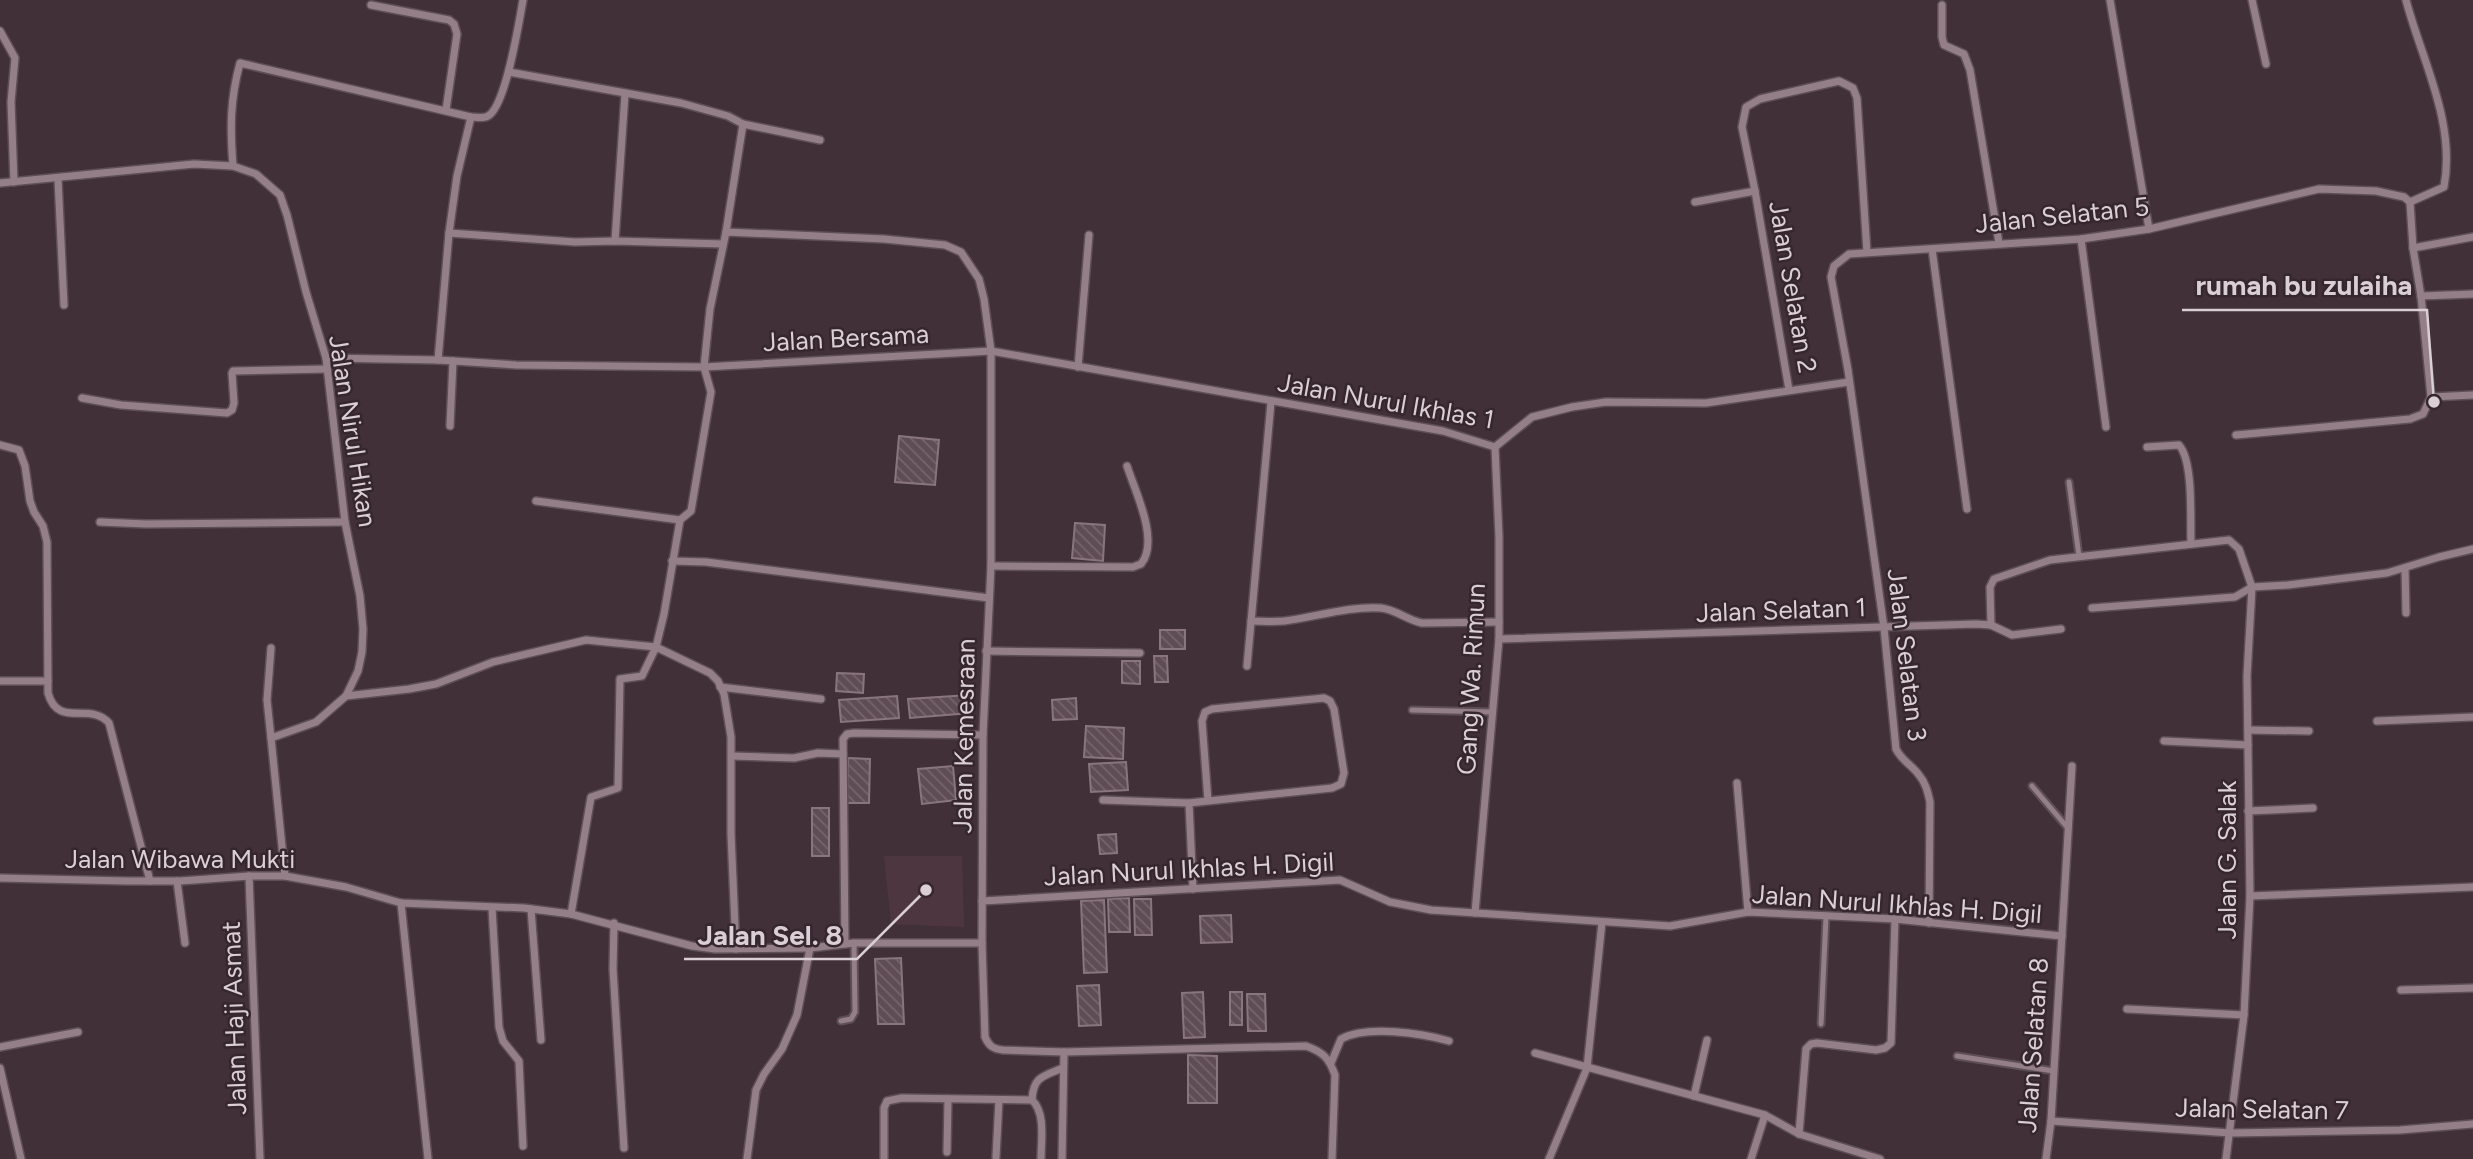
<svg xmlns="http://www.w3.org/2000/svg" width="2473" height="1159" font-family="Figtree,sans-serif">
  <defs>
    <pattern id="building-back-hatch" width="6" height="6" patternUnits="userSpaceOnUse" patternTransform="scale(1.75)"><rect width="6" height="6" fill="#5f4c55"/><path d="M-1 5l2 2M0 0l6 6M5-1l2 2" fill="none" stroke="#75656d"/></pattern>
  </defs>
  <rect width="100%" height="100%" fill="#413038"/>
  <path fill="#4e3641" d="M884,856H962L964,927L891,924Z"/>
  <g fill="url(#building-back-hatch)" stroke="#89757d" stroke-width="2">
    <path d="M899,436L939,440L935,485L895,482Z"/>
    <path d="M1075,523L1105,525L1103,561L1072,558Z"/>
    <rect x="1160" y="630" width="25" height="19"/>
    <path d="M1154,656H1167L1168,682H1155Z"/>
    <path d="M1122,661H1140V684L1122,683Z"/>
    <path d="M837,673L864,674L863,693L836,691Z"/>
    <path d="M969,695L970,713L910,718L908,699Z"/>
    <path d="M897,696L899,718L841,722L839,700Z"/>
    <path d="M1076,698L1077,719L1053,720L1052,700Z"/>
    <path d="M1086,726L1124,728L1123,759L1084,757Z"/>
    <path d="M848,758L870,759L869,803H847Z"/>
    <path d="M1126,762L1128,790L1091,792L1089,764Z"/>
    <path d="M953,766L956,800L922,804L918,769Z"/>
    <rect x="812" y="808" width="17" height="48"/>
    <path d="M1116,834L1117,853L1100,854L1098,835Z"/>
    <path d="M1129,898L1130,932H1109L1108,899Z"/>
    <path d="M1134,899H1151L1152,935H1135Z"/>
    <path d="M1104,900L1107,972L1084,973L1081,901Z"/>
    <path d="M1231,915L1232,942L1201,943L1200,916Z"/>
    <path d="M901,958L904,1024H878L875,959Z"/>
    <path d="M1099,985L1101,1025L1079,1026L1077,986Z"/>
    <path d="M1203,992L1205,1037L1184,1038L1182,993Z"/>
    <rect x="1230" y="992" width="12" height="33"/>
    <path d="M1247,994H1265L1266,1031H1248Z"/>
    <path d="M1188,1055L1217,1056V1103H1188Z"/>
  </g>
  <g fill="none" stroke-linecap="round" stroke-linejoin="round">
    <defs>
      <g id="service">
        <path d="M2069,482L2079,556"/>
        <path d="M1412,710L1492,712"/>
        <path d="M2032,786L2067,827"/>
        <path d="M841,1021L851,1019L855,1012L854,943"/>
        <path d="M1821,1024L1826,917"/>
        <path d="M1957,1056L2054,1071"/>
      </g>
      <g id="minor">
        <path d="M2110,0L2149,229"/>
        <path d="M2252,0L2266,64"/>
        <path d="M2406,0C2422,61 2456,122 2444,187L2410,202"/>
        <path d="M371,5L449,20L454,24L457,34L446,110"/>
        <path d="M1942,5V37L1944,45L1964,54L1970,70L1999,243"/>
        <path d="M0,31L15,58L11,102L14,182"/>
        <path d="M509,72L681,103L728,116L743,124L820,140"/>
        <path d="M233,166C230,128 230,100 240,63L471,117C476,117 483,119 488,116C506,106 519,22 523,0"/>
        <path d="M58,179L64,305"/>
        <path d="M0,183L194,164L233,166L256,174L280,195L287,215L306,292L326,358L345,522L360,596L363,629L362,652L358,671L346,696L316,722L271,738L285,876"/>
        <path d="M1755,191L1789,390"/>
        <path d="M1695,202L1755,191L1742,127L1746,107L1760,99L1839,81L1853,88L1857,98L1867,252"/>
        <path d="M726,232L743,124"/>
        <path d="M449,233L575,242L615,241L723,244"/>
        <path d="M2081,239L2106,427"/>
        <path d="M615,241L625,94"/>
        <path d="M2413,248L2473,237"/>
        <path d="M1932,249L1967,509"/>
        <path d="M2421,296L2473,294"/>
        <path d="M326,358L438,360L516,365L704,367L991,351L1443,431L1495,447L1532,417L1572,407L1606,402L1706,403L1849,382"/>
        <path d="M438,360L449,233L457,176L471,117"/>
        <path d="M1078,367L1089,235"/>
        <path d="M2431,397L2473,395"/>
        <path d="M82,398L121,405L227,413L232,410L234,403L232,373L233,371L327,369"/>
        <path d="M450,426L453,361"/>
        <path d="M2236,435L2410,419L2423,414L2431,397L2421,296L2413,248L2410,202"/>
        <path d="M0,445L19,450L25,466L30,501L34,512L43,526L47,542L48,693C58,729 90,701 109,723L150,881"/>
        <path d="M2147,447L2179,445C2194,462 2190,521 2191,544"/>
        <path d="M536,501L680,520"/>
        <path d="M100,522L146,524L345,522"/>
        <path d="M672,561L706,562L989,598"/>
        <path d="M991,566L1133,567L1141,564C1160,541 1135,491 1127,466"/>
        <path d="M2405,568L2406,613"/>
        <path d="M2252,587L2288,585L2387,573L2439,557L2473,549"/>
        <path d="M2092,608L2235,597L2252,587"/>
        <path d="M1251,621C1262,621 1273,622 1284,621C1316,617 1348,606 1381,608C1397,610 1407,620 1422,623L1499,622"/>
        <path d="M1991,625L1990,587L1994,579L2050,560L2229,540L2239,549L2252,587L2247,676L2250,896L2244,1015L2226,1159"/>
        <path d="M1499,639L1976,624L1991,625L2012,635L2061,629"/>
        <path d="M986,651L1140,653"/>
        <path d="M1247,666L1271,402"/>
        <path d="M0,681H48"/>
        <path d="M720,687L821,699"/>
        <path d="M346,696L409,689L436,684L493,662L586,640L656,647L710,673L718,681L724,694L731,737V834L736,949"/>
        <path d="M2377,721L2473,717"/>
        <path d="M2248,730L2309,731"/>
        <path d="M271,738L267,700L271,648"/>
        <path d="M2164,741L2248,745"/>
        <path d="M732,756L794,758L818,753L843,754"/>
        <path d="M1737,783L1748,912"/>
        <path d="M1103,800L1189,803"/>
        <path d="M2248,811L2313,808"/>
        <path d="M249,876L260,1159"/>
        <path d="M0,878L127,881H180L249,876H285L346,887L401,903L524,908L571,914L692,946L715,949L810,948L854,943H982"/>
        <path d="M177,881L185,943"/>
        <path d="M1193,889L1189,803L1332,788L1341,784L1344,773L1334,709L1330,701L1324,698L1212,709L1205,712L1202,721L1208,801"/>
        <path d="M2250,896L2473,887"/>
        <path d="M982,901L1340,880L1390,902L1431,910L1670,926L1748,912L1895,919L2062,936"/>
        <path d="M401,903L428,1159"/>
        <path d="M492,908L499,1027L503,1041L519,1061L523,1146"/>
        <path d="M531,909L541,1040"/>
        <path d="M1475,913L1499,639V537L1495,447"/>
        <path d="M571,914L591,797L618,788L620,679L642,676L656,647L664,614L680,520L691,511L711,392L704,367L710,309L726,232L884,239L945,245L961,252L979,279L984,299L991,351V566L983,735L982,943L985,1037C989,1046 993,1049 1003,1050L1064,1052L1306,1046C1323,1052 1329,1058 1335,1075L1332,1159"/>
        <path d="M614,923L613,969L624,1148"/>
        <path d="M1929,923L1930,802C1928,793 1926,783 1919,775C1912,765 1902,761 1896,749L1884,628L1848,370L1831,277L1834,266L1849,254L2081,239L2149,229L2319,189L2376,191L2404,197L2410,202"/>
        <path d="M845,944L843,739L847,734L854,733L983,735"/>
        <path d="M2401,990L2473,988"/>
        <path d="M2127,1009L2244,1015"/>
        <path d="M0,1047L78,1032"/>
        <path d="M1535,1053L1765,1115L1799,1134L1880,1159"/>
        <path d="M1331,1063L1341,1039C1367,1025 1421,1033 1449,1041"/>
        <path d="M0,1068L21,1159"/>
        <path d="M1694,1096L1707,1040"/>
        <path d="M1032,1100C1033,1077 1043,1076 1063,1068"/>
        <path d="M2051,1121L2231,1133L2400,1130L2473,1124"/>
        <path d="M1799,1134L1806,1049L1811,1044L1817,1043L1876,1050L1885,1048L1891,1043L1895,919"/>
        <path d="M947,1152L948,1099"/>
        <path d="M996,1157L999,1100"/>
        <path d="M747,1159L756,1090L764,1074L782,1049L797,1015L810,948"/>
        <path d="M884,1159V1108L887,1101L902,1098L1032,1100C1046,1113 1041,1141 1041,1159"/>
        <path d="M1062,1159L1064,1052"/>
        <path d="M1549,1159L1587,1068L1602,922"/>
        <path d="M1751,1159L1765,1115"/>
        <path d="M2046,1159L2051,1121L2072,766"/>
      </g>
    </defs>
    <use href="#service" stroke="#5d4f55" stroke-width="9"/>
    <use href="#minor" stroke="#5d4f55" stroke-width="10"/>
    <use href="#service" stroke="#947f88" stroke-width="5"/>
    <use href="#minor" stroke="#947f88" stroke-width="7"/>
  </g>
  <g text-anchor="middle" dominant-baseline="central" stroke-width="5" stroke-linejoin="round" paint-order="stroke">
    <g font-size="26" fill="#dacfd4" stroke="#36262e">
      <text transform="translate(2062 215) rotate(-6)">Jalan Selatan 5</text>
      <text transform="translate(1793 287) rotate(80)">Jalan Selatan 2</text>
      <text transform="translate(846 338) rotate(-3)">Jalan Bersama</text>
      <text transform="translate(1386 401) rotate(10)">Jalan Nurul Ikhlas 1</text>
      <text transform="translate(353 431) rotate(81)">Jalan Nirul Hikan</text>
      <text transform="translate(1781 610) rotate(-2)">Jalan Selatan 1</text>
      <text transform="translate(1907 655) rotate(83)">Jalan Selatan 3</text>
      <text transform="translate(1471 679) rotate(-87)">Gang Wa. Rimun</text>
      <text transform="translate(964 736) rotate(-89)">Jalan Kemesraan</text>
      <text x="180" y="859">Jalan Wibawa Mukti</text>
      <text transform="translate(2227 860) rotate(-90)">Jalan G. Salak</text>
      <text transform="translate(1189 869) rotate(-3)">Jalan Nurul Ikhlas H. Digil</text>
      <text transform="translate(1897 904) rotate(4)">Jalan Nurul Ikhlas H. Digil</text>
      <text transform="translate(234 1018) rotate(-92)">Jalan Haji Asmat</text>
      <text transform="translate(2033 1045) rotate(-86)">Jalan Selatan 8</text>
      <text transform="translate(2262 1109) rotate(1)">Jalan Selatan 7</text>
    </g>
  </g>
  <path fill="none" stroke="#dacfd4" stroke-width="2.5" d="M2434 402L2427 310H2182M926 890L857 959H684"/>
  <g fill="#dacfd4" stroke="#36262e" stroke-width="2.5">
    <circle cx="2434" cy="402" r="7"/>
    <circle cx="926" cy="890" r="7"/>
  </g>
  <g font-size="28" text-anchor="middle" font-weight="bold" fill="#dacfd4" stroke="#36262e" stroke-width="5" stroke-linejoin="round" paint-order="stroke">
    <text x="2304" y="295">rumah bu zulaiha</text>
    <text x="770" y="945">Jalan Sel. 8</text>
  </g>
</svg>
